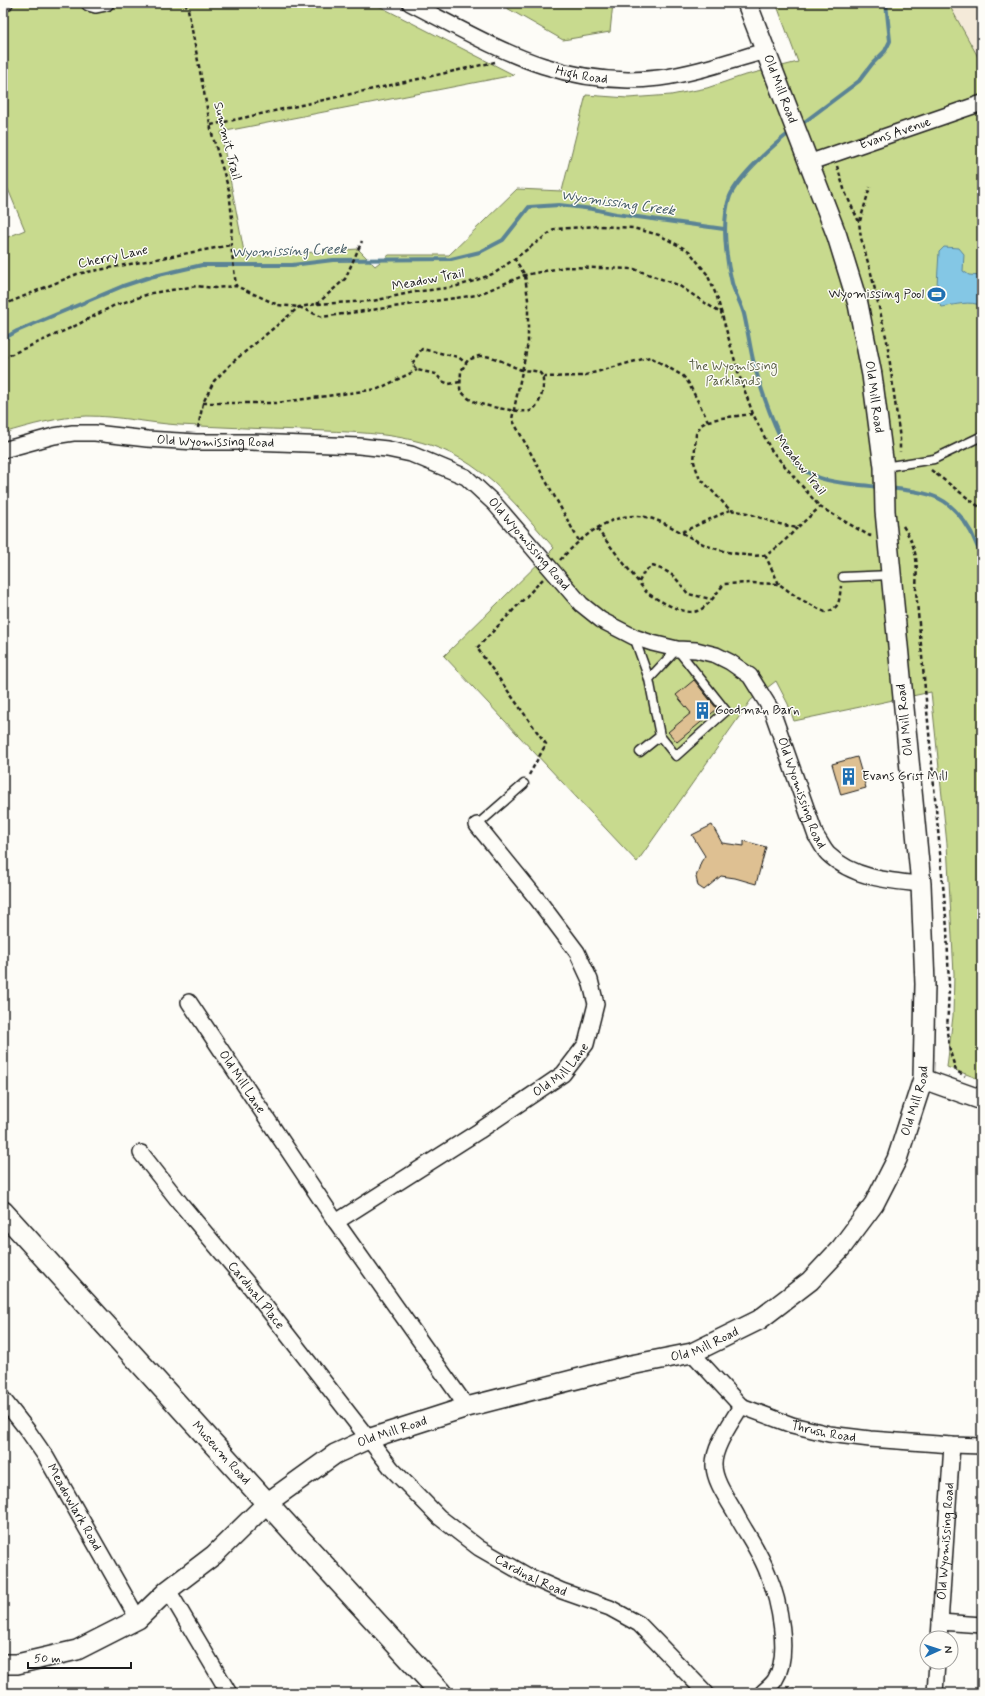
<svg xmlns="http://www.w3.org/2000/svg" width="985" height="1696" font-family="Mynerve,sans-serif">
  <rect width="100%" height="100%" fill="#fdfcf7"/>
  <filter id="ink" filterUnits="userSpaceOnUse"><feTurbulence type="fractalNoise" baseFrequency=".025" numOctaves="2"/><feDisplacementMap in="SourceGraphic" scale="8" xChannelSelector="R" yChannelSelector="G"/><feConvolveMatrix kernelMatrix="1 2 1 2 8 2 1 2 1" color-interpolation-filters="sRGB"/></filter>
  <g filter="url(#ink)">
    <path fill="#f4ead9" d="M948,3H982V64Z"/>
    <g fill="#c8da8e" stroke="#727b55">
      <path d="M3,3H373L514,75L221,132L245,257L358,249L375,266L389,255H449L517,189L562,191L586,95L628,98L671,95L707,88L742,76L798,62L776,3H948L982,64V1080L947,1067L953,1016L954,974L947,844L931,692L794,721L788,704L776,681L751,700L637,862L444,656L554,548C528,519 504,487 471,465C421,431 362,433 304,430C262,429 221,427 179,425C149,423 118,416 87,416C58,417 31,425 3,433V239L25,230L3,177Z"/>
      <path d="M498,3H613L610,32L563,40Z"/>
    </g>
    <path fill="#84c7e5" stroke="#5a8395" d="M944,247L959,248L964,254L963,271L969,275L982,276V306C970,300 955,305 942,307L936,301L939,252Z"/>
    <g fill="none" stroke-linecap="round" stroke-linejoin="round">
      <g stroke="#5a8395" stroke-width="4">
        <path d="M799,126L859,81L872,64L885,51L890,41L886,3"/>
        <path d="M792,131C774,144 739,176 730,196C721,220 726,259 732,283C735,294 741,303 744,314C748,331 750,348 754,364C761,389 769,414 781,438C786,447 790,458 799,466C820,485 852,483 879,487"/>
        <path d="M3,339L17,331L123,286L150,277L202,265H292L333,260L451,259L480,252L503,240L529,207L559,205L593,209L616,214L724,229"/>
        <path d="M889,488C930,493 949,494 971,532C975,540 977,548 982,554"/>
      </g>
    </g>
    <g fill="#dec092" stroke="#1c1c1c">
      <path d="M694,680L717,709L677,742L668,732L691,713L676,695Z"/>
      <path d="M857,757L866,788L841,795L832,764Z"/>
      <path d="M712,825L722,843L744,846V841L766,847L756,884L735,878L721,876L704,890L698,886L696,877L701,862L705,856L692,835Z"/>
    </g>
    <g fill="none" stroke-linecap="round" stroke-linejoin="round">
      <defs>
        <g id="service">
          <path d="M884,467L934,459L982,436"/>
          <path d="M843,577L891,575"/>
          <path d="M634,637L649,679"/>
          <path d="M640,752L660,736L649,679L677,649L726,711L676,756L660,736"/>
          <path d="M477,825L524,784"/>
        </g>
        <g id="minor">
          <path d="M89,3L96,5L106,3"/>
          <path id="s1" d="M410,3C492,45 562,90 659,78C695,73 730,61 765,51"/>
          <path d="M3,4L5,3"/>
          <path id="s2" d="M808,163L982,103"/>
          <path id="s3" d="M3,450L54,436L73,433H95L147,439L196,442H251L359,446L387,449L411,454L466,477L495,504L581,604L601,620L634,637L652,643L677,649L696,650L716,655L730,662L750,676L772,711L816,836C820,841 823,849 828,854C853,878 889,881 921,884"/>
          <path id="s4" d="M189,1002L336,1222"/>
          <path id="s5" d="M141,1153L181,1204L248,1284L392,1469L439,1517L479,1548L528,1576L562,1591L610,1608L639,1624L706,1693"/>
          <path id="s6" d="M692,1353L741,1406L792,1425L829,1434L870,1439L952,1445L982,1446"/>
          <path id="s7" d="M3,1399L28,1431L46,1457L138,1619"/>
          <path d="M741,1406C732,1422 713,1447 714,1466C715,1484 730,1502 738,1518C748,1536 761,1554 768,1574C779,1600 791,1655 775,1680C772,1685 766,1689 762,1693"/>
          <path id="s8" d="M467,1407L336,1222L479,1131L563,1074L586,1044L596,1004L590,980L577,952L538,900L477,825"/>
          <path d="M168,1590L229,1693"/>
          <path d="M940,1622L982,1625"/>
          <path id="s9" d="M939,1638L952,1445"/>
          <path d="M935,1693L937,1662"/>
        </g>
        <g id="tertiary">
          <path d="M923,1079L982,1100"/>
          <path id="s10" d="M3,1664H17L77,1650L138,1619L168,1590L214,1555L267,1503L335,1454L368,1439L467,1407L631,1365L692,1353L759,1320L810,1281L841,1248L874,1204L897,1159L923,1079L925,984L921,884L885,511L884,467L872,375L858,304L837,236L747,3"/>
        </g>
        <g id="secondary">
          <path id="s11" d="M3,1212L267,1503L441,1693"/>
        </g>
      </defs>
      <use href="#service" stroke="#1c1c1c" stroke-width="11"/>
      <use href="#minor" stroke="#1c1c1c" stroke-width="18"/>
      <use href="#tertiary" stroke="#1c1c1c" stroke-width="22"/>
      <use href="#secondary" stroke="#1c1c1c" stroke-width="24"/>
      <g stroke="#1c1c1c" stroke-width="2.5" stroke-dasharray="4 3" stroke-linecap="butt">
        <path d="M185,3L188,9L212,134L229,190L232,218L231,245L236,286"/>
        <path d="M211,125L495,62"/>
        <path d="M837,166L845,192L859,222L861,238L871,273L887,341L900,439V452"/>
        <path d="M860,221L870,187"/>
        <path d="M514,258L525,275L528,300V343L512,419L579,541"/>
        <path d="M317,304L345,279L362,241"/>
        <path d="M3,305L77,274L231,245"/>
        <path d="M479,356C493,355 507,364 519,369C526,372 534,369 540,373C544,377 543,383 543,388C542,396 538,408 530,411C522,413 481,406 473,401C467,398 463,394 460,389L461,371L468,360Z"/>
        <path d="M3,358L75,326L113,306L152,293L197,286L214,288L236,286L278,305L299,307L322,317L477,295L525,275L565,267L634,269L678,285L722,314"/>
        <path d="M543,377L582,376L650,357L683,376L688,382L708,421"/>
        <path d="M460,382L449,384L442,381L436,374L417,370L412,364L418,354L422,349L458,357L466,363"/>
        <path d="M203,403H276L378,389L417,370"/>
        <path d="M753,414L721,418L708,421L701,425L696,434L694,462L699,477L730,510L747,513L775,523L797,528L820,507"/>
        <path d="M198,428L203,403L214,381L234,361L299,307L317,304L373,301L414,292L454,287L474,281L495,273L555,229L599,226L633,228L659,235L689,251L707,274L717,297L738,372L753,414L771,450L820,507L870,536V534"/>
        <path d="M931,470L982,509"/>
        <path d="M903,526C919,552 917,562 916,591L947,928L949,988L947,1032L950,1051L956,1071L965,1076"/>
        <path d="M597,529L647,593C658,600 685,616 697,611C708,608 717,592 724,584L752,583L779,584L798,598L825,612C841,609 839,599 841,586"/>
        <path d="M682,532L730,510"/>
        <path d="M765,555L779,584"/>
        <path d="M560,560C579,540 606,515 637,516C659,517 679,532 699,542C714,550 747,558 764,555C774,553 790,535 797,528"/>
        <path d="M639,582L644,572L652,566C673,572 676,578 688,594L711,599"/>
        <path d="M529,775L546,744L477,648L543,579"/>
        <path d="M786,1686L803,1693"/>
      </g>
      <use href="#service" stroke="#fdfcf7" stroke-width="8"/>
      <use href="#minor" stroke="#fdfcf7" stroke-width="15"/>
      <use href="#tertiary" stroke="#fdfcf7" stroke-width="19"/>
      <use href="#secondary" stroke="#fdfcf7" stroke-width="21"/>
    </g>
  </g>
  <defs>
    <symbol id="stadium-bare" viewBox="-9 -9 18 18"><path d="M0-5a6.5 5 0 1 0 0 10a6.5 5 0 1 0 0-10ZM-3.5-1.8h7v3.6h-7Z" fill="#1f6fb2" stroke="#fdfcf7" stroke-width="2.5" paint-order="stroke"/></symbol>
    <symbol id="building-bare" viewBox="-9 -9 18 18"><path d="M-4-6H4V6H1V3H-1V6H-4ZM-2.5-4.3h1.7v1.8h-1.7ZM.8-4.3h1.7v1.8H.8ZM-2.5-1h1.7V.8h-1.7ZM.8-1h1.7V.8H.8Z" fill="#1f6fb2" stroke="#fdfcf7" stroke-width="2.5" paint-order="stroke"/></symbol>
  </defs>
  <g fill-rule="evenodd">
    <use href="#stadium-bare" x="924" y="282" width="25" height="25"/>
    <use href="#building-bare" x="690" y="698" width="25" height="25"/>
    <use href="#building-bare" x="836" y="764" width="25" height="25"/>
  </g>
  <g text-anchor="middle" dominant-baseline="central" stroke-width="3" stroke-linejoin="round" paint-order="stroke">
    <g font-size="13" fill="#1c1c1c" stroke="#fdfcf7">
      <text stroke="none"><textPath href="#s1" startOffset="187">High Road</textPath></text>
      <text transform="translate(780 89) rotate(69)">Old Mill Road</text>
      <text stroke="none"><textPath href="#s2" startOffset="92">Evans Avenue</textPath></text>
      <text transform="translate(227 141) rotate(76)">Summit Trail</text>
      <text transform="translate(113 257) rotate(-12)">Cherry Lane</text>
      <text transform="translate(428 280) rotate(-11)">Meadow Trail</text>
      <text transform="translate(874 397) rotate(82)">Old Mill Road</text>
      <text stroke="none"><textPath href="#s3" startOffset="215">Old Wyomissing Road</textPath></text>
      <text transform="translate(800 465) rotate(51)">Meadow Trail</text>
      <text stroke="none"><textPath href="#s3" startOffset="563">Old Wyomissing Road</textPath></text>
      <text transform="translate(905 720) rotate(-96)">Old Mill Road</text>
      <text stroke="none"><textPath href="#s3" startOffset="958">Old Wyomissing Road</textPath></text>
      <text stroke="none"><textPath href="#s8" startOffset="499">Old Mill Lane</textPath></text>
      <text stroke="none"><textPath href="#s4" startOffset="96">Old Mill Lane</textPath></text>
      <text stroke="none"><textPath href="#s10" startOffset="1124">Old Mill Road</textPath></text>
      <text stroke="none"><textPath href="#s5" startOffset="183">Cardinal Place</textPath></text>
      <text stroke="none"><textPath href="#s10" startOffset="788">Old Mill Road</textPath></text>
      <text stroke="none"><textPath href="#s6" startOffset="159">Thrush Road</textPath></text>
      <text stroke="none"><textPath href="#s10" startOffset="463">Old Mill Road</textPath></text>
      <text stroke="none"><textPath href="#s11" startOffset="325">Museum Road</textPath></text>
      <text stroke="none"><textPath href="#s7" startOffset="130">Meadowlark Road</textPath></text>
      <text stroke="none"><textPath href="#s9" startOffset="97">Old Wyomissing Road</textPath></text>
      <text stroke="none"><textPath href="#s5" startOffset="580">Cardinal Road</textPath></text>
    </g>
    <g font-size="13" fill="#1c1c1c" stroke="#fdfcf7" text-anchor="start">
      <text x="924" y="294" text-anchor="end">Wyomissing Pool</text>
      <text x="715" y="710">Goodman Barn</text>
      <text x="862" y="776">Evans Grist Mill</text>
    </g>
    <g font-size="13" fill="#585e44" stroke="#fdfcf7">
      <text x="733" y="366">The Wyomissing<tspan x="733" dy="15">Parklands</tspan></text>
    </g>
    <g font-size="14" font-style="italic" fill="#405862" stroke="#fdfcf7">
      <text transform="translate(618 203) rotate(8)">Wyomissing Creek</text>
      <text transform="translate(289 251) rotate(-2)">Wyomissing Creek</text>
    </g>
  </g>
  <rect width="985" height="1696" fill="none" stroke="#fdfcf7" stroke-width="16"/>
  <rect x="8" y="8" width="969" height="1680" fill="none" stroke="#1c1c1c" stroke-width="1.5" filter="url(#ink)"/>
  <g transform="translate(939 1650) rotate(87)"><circle r="19" fill="#fdfcf7" stroke="#a3a29f"/>
  <path d="M0-3L7 15L0 10L-7 15Z" fill="#1f6fb2"/>
  <text y="-6" font-size="11" font-weight="bold" text-anchor="middle" fill="#1c1c1c">N</text>
  </g>
  <path d="M28 1662v6h103v-6" fill="none" stroke="#1c1c1c" stroke-width="2"/>
  <text x="34" y="1662" font-size="12" fill="#1c1c1c" stroke="#fdfcf7" stroke-width="3" paint-order="stroke">50 m</text>
</svg>
